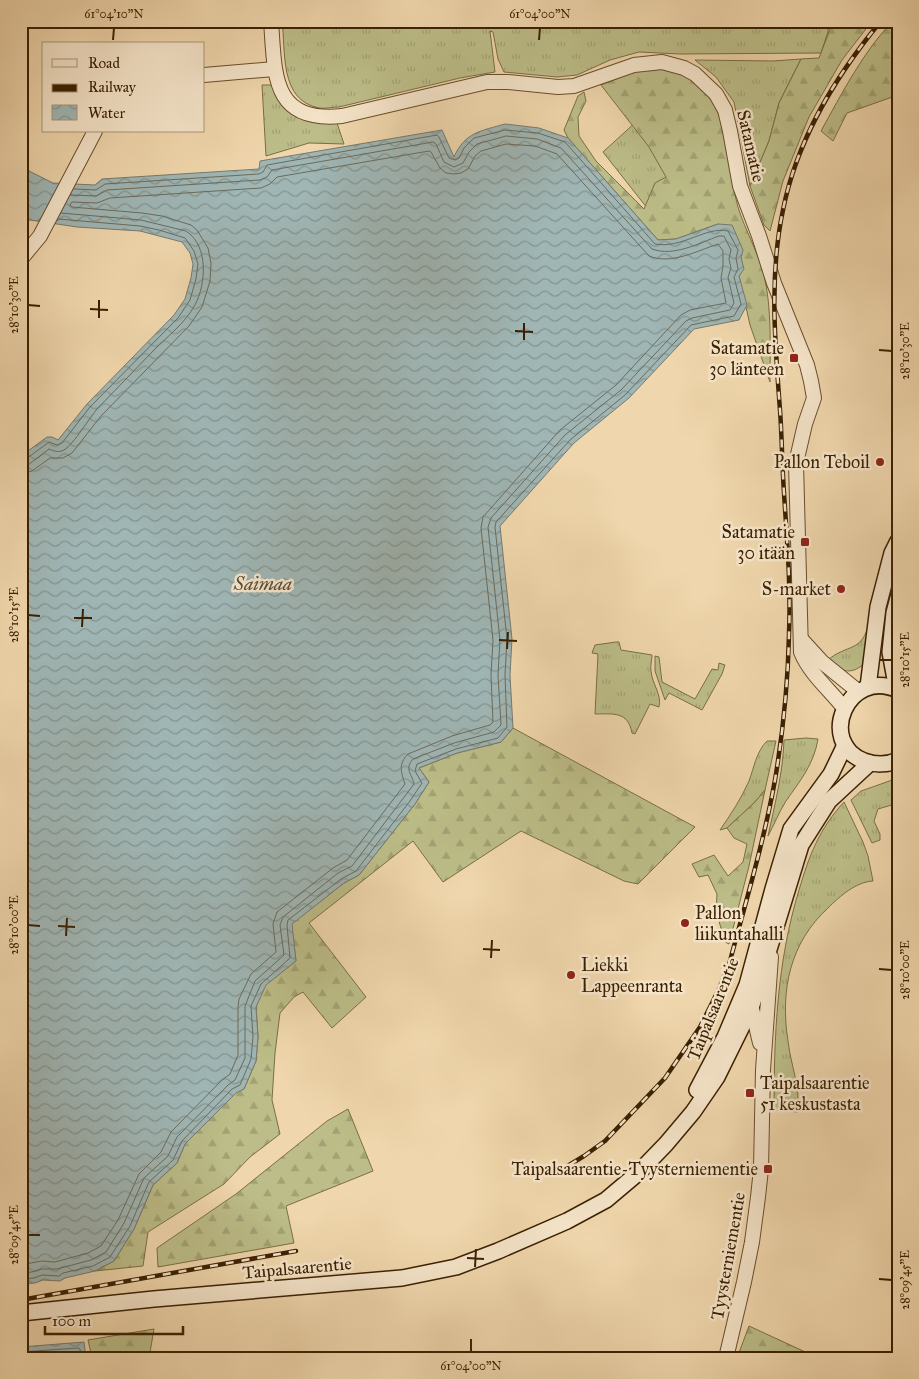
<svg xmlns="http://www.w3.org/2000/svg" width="919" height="1379" font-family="'IM FELL Great Primer',serif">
  <defs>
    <pattern id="grass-tufts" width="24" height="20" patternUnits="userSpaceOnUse" patternTransform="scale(1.25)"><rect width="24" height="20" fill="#bcbd88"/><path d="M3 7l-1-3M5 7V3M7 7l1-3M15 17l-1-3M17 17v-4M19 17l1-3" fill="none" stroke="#a2a274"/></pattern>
    <pattern id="forest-firs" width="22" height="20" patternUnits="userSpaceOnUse" patternTransform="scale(1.25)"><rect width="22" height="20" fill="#bcbd88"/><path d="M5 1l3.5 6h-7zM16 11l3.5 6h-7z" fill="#a2a274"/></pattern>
    <pattern id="water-waves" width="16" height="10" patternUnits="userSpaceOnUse" patternTransform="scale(1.25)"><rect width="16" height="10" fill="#9fb6b5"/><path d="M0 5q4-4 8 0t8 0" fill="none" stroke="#839491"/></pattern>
  </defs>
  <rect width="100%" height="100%" fill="#f0d6ac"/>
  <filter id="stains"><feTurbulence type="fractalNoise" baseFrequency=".004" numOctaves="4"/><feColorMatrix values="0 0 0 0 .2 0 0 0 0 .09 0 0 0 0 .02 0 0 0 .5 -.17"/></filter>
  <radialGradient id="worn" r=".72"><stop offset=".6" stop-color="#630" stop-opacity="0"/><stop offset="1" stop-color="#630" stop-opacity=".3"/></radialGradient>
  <g fill="url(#grass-tufts)" stroke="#7b6e44">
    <path d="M282,21H828V32L821,53L680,54L639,52L610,60L577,75L557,77L504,72L498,59L493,32L490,31L495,72L460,78L339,107C333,107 325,109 319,108C279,100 286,52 282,21Z"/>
    <path d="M801,59L779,103L769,141L750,186L734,102L716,77L695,60L773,61Z"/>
    <path d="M262,85H271C288,114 302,126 337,123L344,144L309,143L266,156Z"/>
    <path d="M648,111L702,180L655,218L603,152Z"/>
    <path d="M869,622L864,664C849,676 842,671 828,660C846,644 863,653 869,622Z"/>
    <path d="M616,642H619L621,650L652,655C652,660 650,666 651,671C652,684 662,694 659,707L650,704L635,734L632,733C628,711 613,714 595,714L598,654L592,653L595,645Z"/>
    <path d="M655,656L659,657L662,682L695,699L712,669L718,670L719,663L725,665L722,674L702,710L669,693L665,700L655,671Z"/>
    <path d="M806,738L818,739C814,764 800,781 786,801C779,812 774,825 768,836C775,804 783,772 784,740Z"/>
    <path d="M767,741H776L765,790L754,803L727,828L720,830C731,814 741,799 749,781C754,768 756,752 767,741Z"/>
    <path d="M898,778V807L895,804L878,809L874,821L880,834V840L872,843L851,800L861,791Z"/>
    <path d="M844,802L863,842L868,856L873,881C856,882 840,896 828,908C790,943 780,990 788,1041C791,1066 800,1085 798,1112L774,1110C774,1035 777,962 799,890C809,856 819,829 844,802Z"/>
  </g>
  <g fill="url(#forest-firs)" stroke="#7b6e44">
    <path d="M830,21H872L842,60L809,117L783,181L770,231L764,225L750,186L769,141L779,103L801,59L819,58L829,32Z"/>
    <path d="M893,21H898V95L847,113L833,141L821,131C841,95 864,50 893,21Z"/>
    <path d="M647,67C667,69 688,74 703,89C732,119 727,169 738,207C745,230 758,252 764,275C772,309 770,347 770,382L750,325L739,276L743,269L741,258L718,224L676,239L658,240L568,138L564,130L578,96L584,92L586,101L578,117L579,136L596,161L644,209L655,183L666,177L649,147L601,85Z"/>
    <path d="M513,728L695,827L638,884L624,881L521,831L443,882L413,841L309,923L366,997L332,1028L303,992L294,997L280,1013L275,1053L272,1100L280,1134L250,1157L224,1184L148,1232L143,1266L95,1271L114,1261L134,1229L153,1185L177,1163L185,1144L236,1092L244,1089L256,1061L258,1037L256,1007L265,985L296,961L291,924L344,883L359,875L415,804L429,782L419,768L457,753L501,742Z"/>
    <path d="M765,790L749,866L729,944L725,942L716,911L717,894L708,875L699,877L692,864L714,855L728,876L743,862L747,844L734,838L727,828L754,803Z"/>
    <path d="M348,1109L373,1171L286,1206L294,1243L158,1267L157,1248L236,1194L327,1121Z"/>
    <path d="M749,1326L814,1356L812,1358H737Z"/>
    <path d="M154,1329L149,1358H92L88,1340Z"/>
  </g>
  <g fill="url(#water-waves)" stroke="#777a6d">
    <path d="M505,124L539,128L568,138L658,240L676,239L718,224L732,225L743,250L741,258L744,269L739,276L747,305L739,320L694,329L629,398L574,443L500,526L512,639L510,675L513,728L501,742L457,753L419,768L429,782L415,804L359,875L344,883L292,924L296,961L266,985L256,1007L258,1037L256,1061L244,1089L236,1093L185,1144L177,1163L153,1185L134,1229L114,1261L95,1271L65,1278L60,1281L43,1280L35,1283L21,1284V456L47,437H52L58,440L87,404L174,315L185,299L191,278L193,264L190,253L182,242L140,231L77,227L30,220L21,225V155L29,171L53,183L95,185L102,179L259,169L260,161L442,130L454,157C465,132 481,131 505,124Z"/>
    <path d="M84,1342L86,1358H21V1347Z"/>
  </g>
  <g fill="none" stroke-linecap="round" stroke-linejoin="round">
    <g stroke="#6c6b5b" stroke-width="1">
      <path d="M21,460L26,459L49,442L57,445L62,443L90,407L178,318L190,300L196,279L198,264L194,251L185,238L159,230L140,226L58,219"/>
      <path d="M21,466L28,465L49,449C54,451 59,453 64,450C74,444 89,418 98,408C117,389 135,369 154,350C168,336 185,323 195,305C206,284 209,246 186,231L141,220L61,213"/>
      <path d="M21,474L32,471L50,458H63L72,453L101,416L189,326L202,307L210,281L211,263L208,248L197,230L191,225L162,216L142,213L72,207L70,205L72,202L97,203L110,198L261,188L270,184L277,177L429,151L431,152L440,168L446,173L454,174L461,173L468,169L475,156L481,151L506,144L535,146L557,154L649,256C671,265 697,251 718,244L723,251V266L721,278L726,303L690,310L681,315L616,385L560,430L483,517L481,528L493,640L491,675L493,722L490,725L452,736L408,754C398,764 401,772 405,784L347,860L333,868L277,912L273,924L276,952L251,974L239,999L238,1007V1055L230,1074L222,1080L171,1132L161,1152L139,1174L118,1220L101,1246L88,1253L55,1262L41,1261L21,1265"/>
      <path d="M21,1273L32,1272L42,1269H57L91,1260L106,1252L124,1223L144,1178L168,1156L177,1137L228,1085L235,1080L245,1058V1006L255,981L284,955L280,925L283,917L338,873L352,866L414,784C412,774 404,769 413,759L454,743L494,732L501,725L498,675L500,640L488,527L491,518L565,435L621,390L686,321L692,318L730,310L734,303L728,277L731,268L729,259L731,250L724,236H719C699,243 674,257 652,249L561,148L537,139L506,136L477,144L469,152L463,163L454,167L444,162L436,144L433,142L272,170L267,177L260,180L107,190L96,196L71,195"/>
      <path d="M21,1279L34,1278L42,1275L59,1276L63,1273L93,1266L110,1257L130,1226L149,1182L173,1160L182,1141L232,1089L240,1085L251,1059L253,1037L251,1006L261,984L290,958L287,925L288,920L341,879L356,871L410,801L422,783L415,771L417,764L456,749L498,738L507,727L505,675L507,639L495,527L496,522L570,440L625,395L691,325L734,316L741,304L734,277L738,269L736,258L738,250L728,231C706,226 682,249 655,244L565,142L538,133L505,130L474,138L464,148L459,158L455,160L449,158L439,137L437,135L267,165L263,172L259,174L105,184L96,190L74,189"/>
      <path d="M21,1352L78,1348L80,1349L81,1358"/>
    </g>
    <defs>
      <g id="tertiary">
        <path d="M271,21C275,74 271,123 342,116L487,82H508L558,87L574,86L634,65L662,62L684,68L695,74L716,94L725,110L730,131L740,186L759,236L774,283L807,365L811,381L814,398L805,424L796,463L801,652C810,674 830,690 844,708"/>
        <path d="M204,75L274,69"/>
        <path d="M21,259L40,236L95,131"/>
        <path d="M801,639L822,662L859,692"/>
        <path d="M750,1000L760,1043"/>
        <path d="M726,1358L744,1282L752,1242L758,1197L761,1169L763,1070L771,957"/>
      </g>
      <g id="secondary">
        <path d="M868,687L878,607L892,553L898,541"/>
        <path d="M897,690L890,652L894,613L898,598"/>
        <path d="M898,690C848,667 816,742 864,761C875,765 888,765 898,760"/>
        <path d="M697,1090L725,1037L747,985L773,889L791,829L831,774L845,745"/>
        <path d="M21,1313L154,1299L402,1278L456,1267L498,1251L567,1221L606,1200L638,1173L666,1144L693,1112L717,1077L751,1008L801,845L829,801L870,763"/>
      </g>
    </defs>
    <use href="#tertiary" stroke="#684e2c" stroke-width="16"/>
    <use href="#secondary" stroke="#3a2001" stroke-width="18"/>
    <use href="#tertiary" stroke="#f5e4c9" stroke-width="14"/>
    <use href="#secondary" stroke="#f5e4c9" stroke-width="15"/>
    <defs>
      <g id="rail">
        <path d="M556,1173L584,1156L605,1141L665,1078L700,1027L719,989L730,961C746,901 764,841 775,780C783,732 788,683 789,634C791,587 787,540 784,493C782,465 782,437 780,410C775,343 769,276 783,210C797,139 835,77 881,21"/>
        <path d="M21,1300L296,1251"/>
      </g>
    </defs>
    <use href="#rail" stroke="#3a2001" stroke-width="4.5"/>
    <use href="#rail" stroke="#f5e4c9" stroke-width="2.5" stroke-dasharray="8" stroke-linecap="butt"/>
  </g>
  <path fill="none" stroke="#3a2001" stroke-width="2" d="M113,40L114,28M539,40L540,28M28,305L40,306M90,309L108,310M99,318V300M515,331L533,332M524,340V323M879,350L892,351M28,615L40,616M74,618H92M82,627L83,609M499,640L517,641M507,649L508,632M879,660H892M28,925L40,926M58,926L75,927M66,936L67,918M483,949L500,950M491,958L492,940M879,969L892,970M28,1235H40M467,1258L484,1259M475,1267L476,1249M879,1279L892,1280M471,1352V1339"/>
  <g fill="#8f2418" stroke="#f5e4c9" stroke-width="2">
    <rect x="789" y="353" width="10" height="10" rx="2.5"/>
    <circle cx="880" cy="462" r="5"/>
    <rect x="800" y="537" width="10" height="10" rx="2.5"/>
    <circle cx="841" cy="589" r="5"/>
    <circle cx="685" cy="923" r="5"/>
    <circle cx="571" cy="975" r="5"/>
    <rect x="745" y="1088" width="10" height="10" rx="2.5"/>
    <rect x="763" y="1164" width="10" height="10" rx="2.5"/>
  </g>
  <g text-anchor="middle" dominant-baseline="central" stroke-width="5" stroke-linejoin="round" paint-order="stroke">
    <g font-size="18" fill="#3a2001" stroke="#f5e4c9">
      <text transform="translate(751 146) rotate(77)">Satamatie</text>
      <text transform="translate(713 1009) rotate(-68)">Taipalsaarentie</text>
      <text transform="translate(728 1256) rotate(-80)">Tyysterniementie</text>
      <text transform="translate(297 1268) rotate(-5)">Taipalsaarentie</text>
    </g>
    <g font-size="18" fill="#3a2001" stroke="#f5e4c9" text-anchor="end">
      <text x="784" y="348">Satamatie<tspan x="784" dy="21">30 länteen</tspan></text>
      <text x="870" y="462">Pallon Teboil</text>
      <text x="795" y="532">Satamatie<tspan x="795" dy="21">30 itään</tspan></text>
      <text x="831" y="589">S-market</text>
      <text x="695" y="913" text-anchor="start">Pallon<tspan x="695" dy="21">liikuntahalli</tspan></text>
      <text x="581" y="965" text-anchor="start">Liekki<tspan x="581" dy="21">Lappeenranta</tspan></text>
      <text x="760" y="1083" text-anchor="start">Taipalsaarentie<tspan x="760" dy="21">51 keskustasta</tspan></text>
      <text x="758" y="1169">Taipalsaarentie-Tyysterniementie</text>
    </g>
    <g font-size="19" font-style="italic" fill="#584d37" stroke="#f5e4c9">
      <text x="263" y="583">Saimaa</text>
    </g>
  </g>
  <rect width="919" height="1379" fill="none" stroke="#f0d6ac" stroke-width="55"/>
  <rect x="42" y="42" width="162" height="90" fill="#f5e4c9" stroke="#aa9679"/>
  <rect x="52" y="59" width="25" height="8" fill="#f5e4c9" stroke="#aa9679"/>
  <text x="88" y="68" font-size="15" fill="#3a2001">Road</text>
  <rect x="52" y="84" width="25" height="8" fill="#3a2001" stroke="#aa9679"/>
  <text x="88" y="92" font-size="15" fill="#3a2001">Railway</text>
  <rect x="52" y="105" width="25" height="15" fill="url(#water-waves)" stroke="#aa9679"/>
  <text x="88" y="118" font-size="15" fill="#3a2001">Water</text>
  <path d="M45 1326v8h138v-8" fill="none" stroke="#3a2001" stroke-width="2.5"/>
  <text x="52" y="1326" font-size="15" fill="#3a2001" stroke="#f5e4c9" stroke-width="4" paint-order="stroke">100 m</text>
  <rect x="28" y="28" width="864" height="1324" fill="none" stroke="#3a2001" stroke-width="2"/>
  <g font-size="12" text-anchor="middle" fill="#3a2001">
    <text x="114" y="18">61°04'10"N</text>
    <text x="540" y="18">61°04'00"N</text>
    <text transform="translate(14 305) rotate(-90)" y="4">28°10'30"E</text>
    <text transform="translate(905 351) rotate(-90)" y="4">28°10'30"E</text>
    <text transform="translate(14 615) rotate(-90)" y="4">28°10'15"E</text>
    <text transform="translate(905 660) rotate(-90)" y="4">28°10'15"E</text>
    <text transform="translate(14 925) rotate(-90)" y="4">28°10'00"E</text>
    <text transform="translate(905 970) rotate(-90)" y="4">28°10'00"E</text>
    <text transform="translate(14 1235) rotate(-90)" y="4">28°09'45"E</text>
    <text transform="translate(905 1280) rotate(-90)" y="4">28°09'45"E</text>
    <text x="471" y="1370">61°04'00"N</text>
  </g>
  <rect width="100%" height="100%" filter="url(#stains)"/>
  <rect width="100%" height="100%" fill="url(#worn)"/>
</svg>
